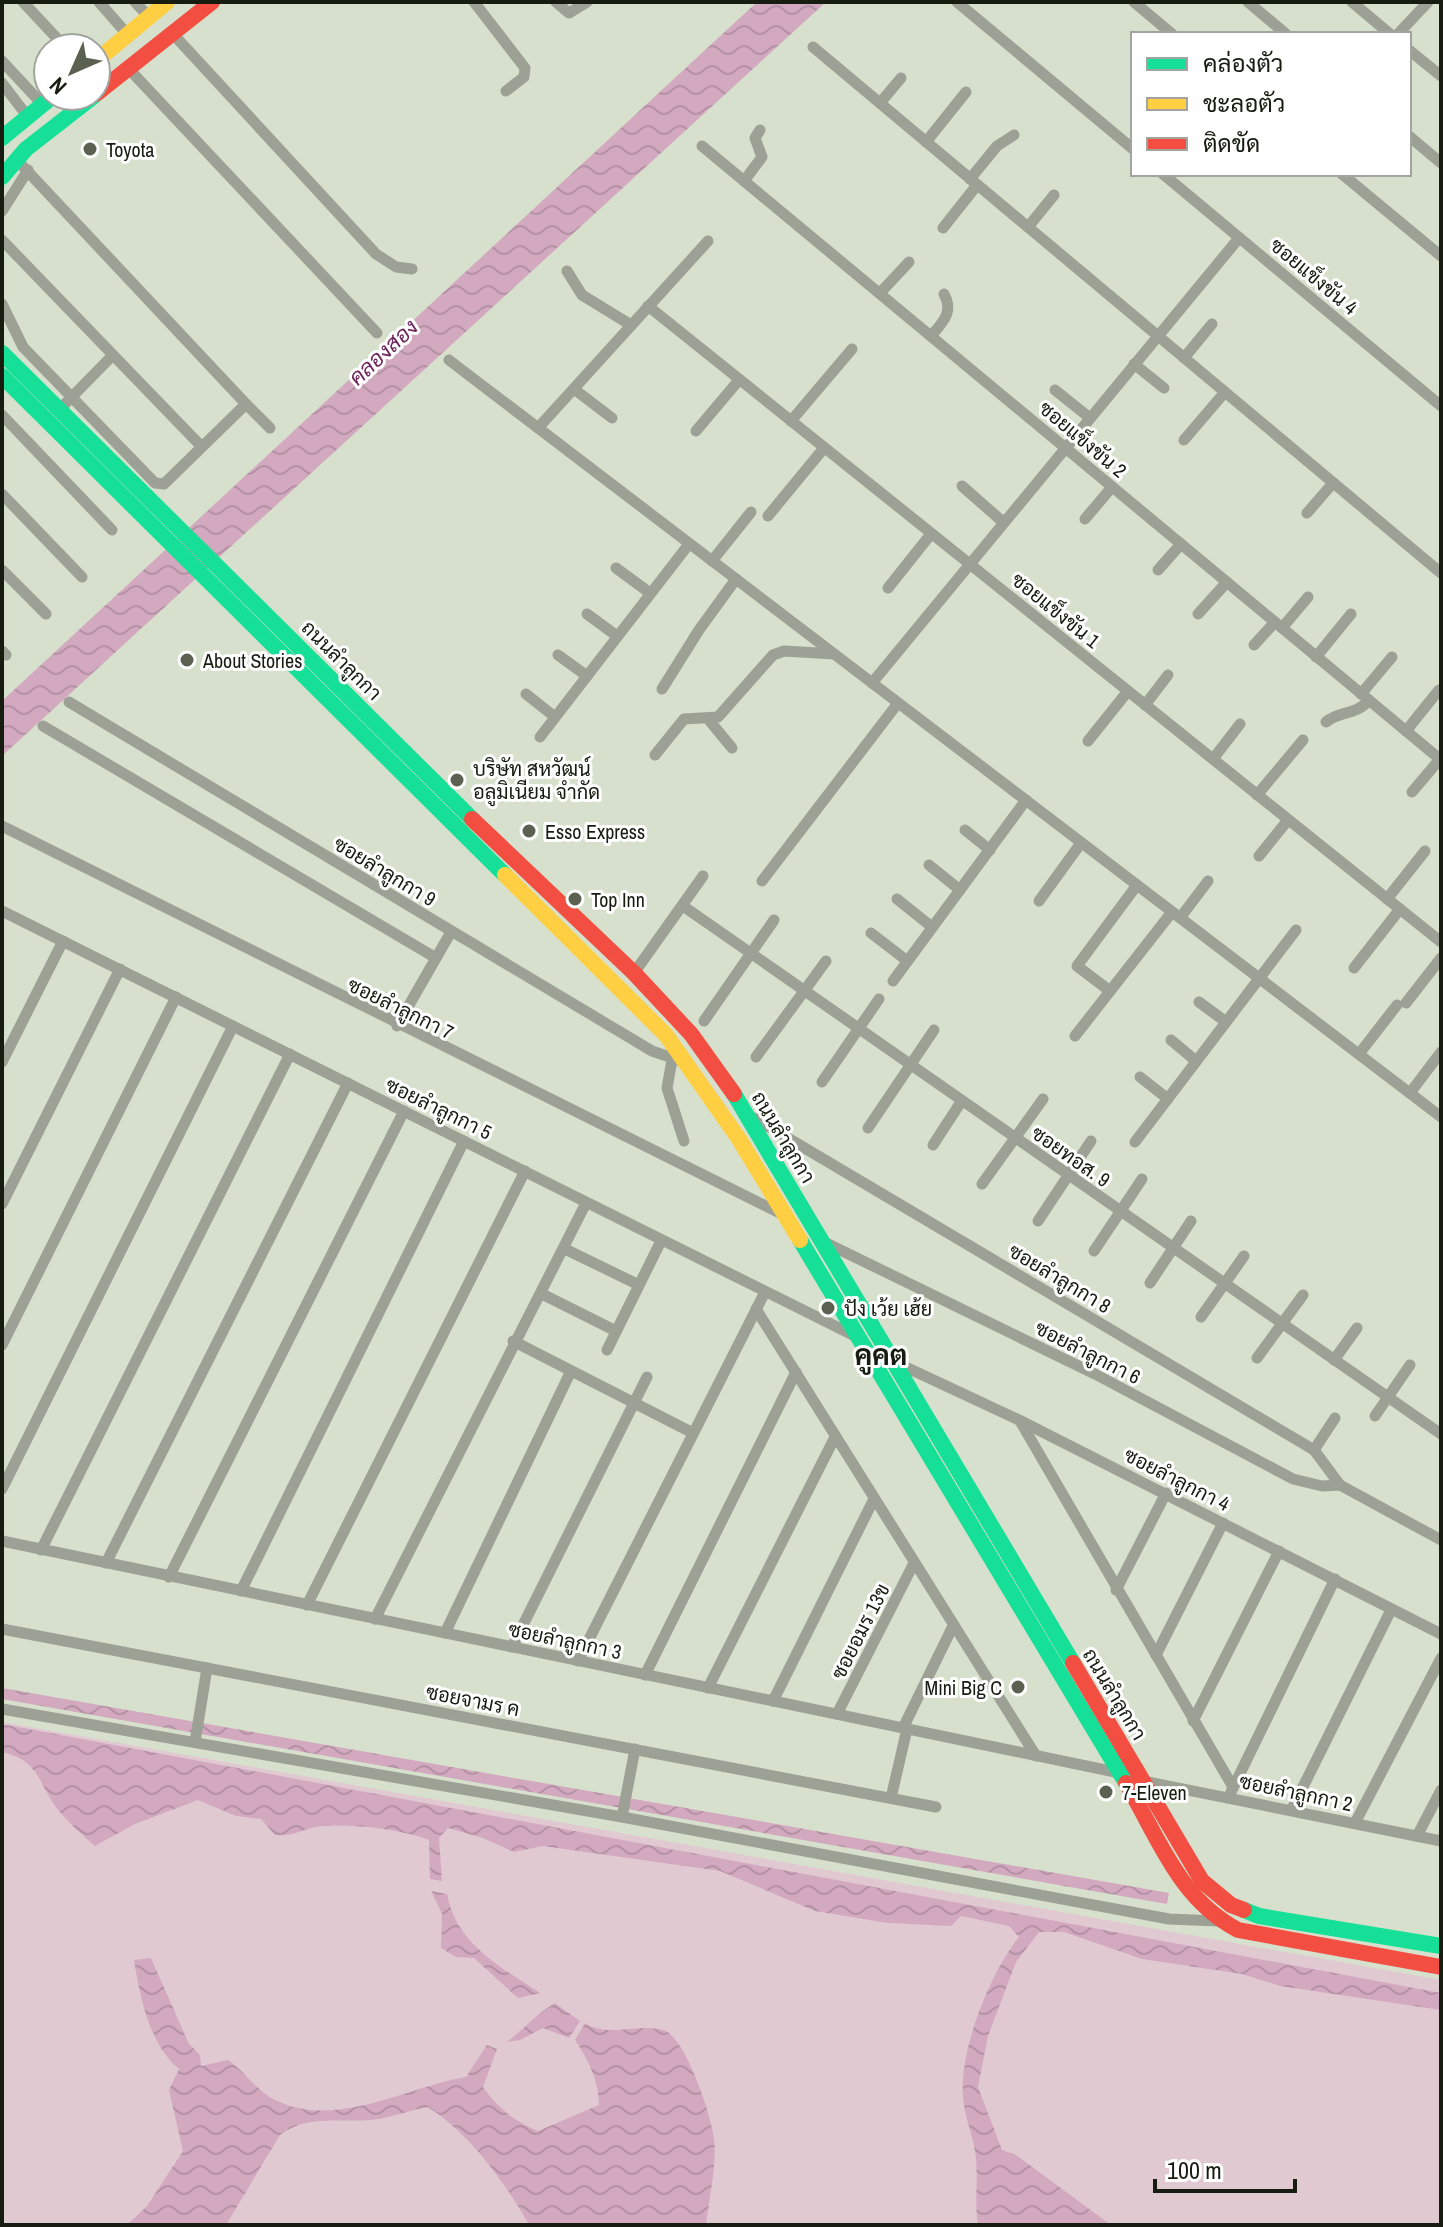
<svg xmlns="http://www.w3.org/2000/svg" width="1443" height="2227" font-family="'Archivo Narrow',Sarabun,sans-serif">
  <defs>
    <pattern id="water-waves" width="16" height="10" patternUnits="userSpaceOnUse" patternTransform="scale(2)"><rect width="16" height="10" fill="#d3a9c0"/><path d="M0 5q4-4 8 0t8 0" fill="none" stroke="#b491a4"/></pattern>
  </defs>
  <rect width="100%" height="100%" fill="#d7e0cc"/>
  <path fill="#e1c9d2" d="M2,1722L1441,1980V2225H2Z"/>
  <g fill="url(#water-waves)">
    <path d="M757,2H826L2,756V701Z"/>
    <path d="M2,1688L1169,1893L1167,1904L2,1699Z"/>
    <path d="M2,1724L1441,1993V2010L1280,1986L1242,1974L1142,1959L1064,1932H1039L1016,1962L988,2036L978,2087L1002,2150L1016,2155L1111,2225H978C974,2201 979,2175 975,2151C972,2133 964,2115 963,2097C959,2050 990,1973 1019,1937L1009,1926L961,1916L951,1926L888,1923L815,1911L720,1871L543,1846L514,1852L483,1838L448,1828L439,1838L442,1881L430,1879L429,1840C399,1829 356,1824 323,1826C305,1827 296,1837 275,1835L261,1819L236,1816L198,1800L135,1824L95,1846C82,1835 69,1823 58,1810C37,1783 41,1761 2,1752Z"/>
    <path d="M431,1891L447,1894C456,1944 501,1967 540,1993L518,1998L474,1958L456,1957L441,1948L442,1914Z"/>
    <path d="M151,1958L189,2044L200,2055L201,2066L228,2060C244,2071 258,2092 275,2100C336,2130 406,2087 466,2077L487,2045L497,2049L483,2087C498,2108 514,2121 538,2131L599,2105C599,2081 588,2059 575,2040L585,2023C608,2038 638,2023 663,2030C685,2035 712,2117 714,2139C717,2166 709,2198 706,2225H529C504,2181 471,2135 428,2107C411,2110 395,2116 379,2119C346,2124 308,2113 280,2135L226,2225H127L147,2206L183,2151L169,2090L179,2069C149,2044 140,1997 134,1960Z"/>
    <path d="M555,2003L580,2021L569,2038L543,2028L520,2040L506,2042C524,2030 536,2014 555,2003Z"/>
  </g>
  <g fill="none" stroke-linecap="round" stroke-linejoin="round">
    <g stroke="#9ca095" stroke-width="11">
      <path d="M23,2L66,48"/>
      <path d="M99,2L128,35"/>
      <path d="M135,2L149,17"/>
      <path d="M474,2L525,68L524,77L506,91"/>
      <path d="M556,2L569,13L587,2"/>
      <path d="M957,2L1133,149"/>
      <path d="M1134,2L1172,34"/>
      <path d="M1248,2L1286,34"/>
      <path d="M1352,2L1390,34"/>
      <path d="M173,34L376,254L396,267L412,269"/>
      <path d="M1398,34L1428,2"/>
      <path d="M813,47L1441,573"/>
      <path d="M1409,50L1441,76"/>
      <path d="M2,61L43,105"/>
      <path d="M128,68L377,333"/>
      <path d="M2,83L28,117"/>
      <path d="M880,103L901,78"/>
      <path d="M1409,136L1441,163"/>
      <path d="M926,142L966,92"/>
      <path d="M702,146L1441,760"/>
      <path d="M1163,174L1441,406"/>
      <path d="M1342,174L1441,256"/>
      <path d="M970,179L997,146L1014,135"/>
      <path d="M744,181L762,157L755,138L760,130"/>
      <path d="M2,211L28,170"/>
      <path d="M1028,227L1054,195"/>
      <path d="M943,228L977,185"/>
      <path d="M2,240L201,446"/>
      <path d="M567,271L582,295L631,325"/>
      <path d="M880,293L909,262"/>
      <path d="M2,304L23,347L155,483L164,484L246,404L16,159"/>
      <path d="M648,306L1441,942"/>
      <path d="M931,336C943,322 954,312 944,294"/>
      <path d="M1184,358L1212,324"/>
      <path d="M449,360L1441,1117"/>
      <path d="M1134,364L1164,388"/>
      <path d="M574,389L612,418"/>
      <path d="M1055,390L1090,418"/>
      <path d="M246,404L270,428"/>
      <path d="M59,410L113,355"/>
      <path d="M2,415L112,530"/>
      <path d="M791,421L852,349"/>
      <path d="M538,428L708,241"/>
      <path d="M696,431L739,380"/>
      <path d="M1184,440L1225,392"/>
      <path d="M962,486L1003,522"/>
      <path d="M2,494L82,577"/>
      <path d="M1307,513L1333,483"/>
      <path d="M768,516L824,448"/>
      <path d="M1085,519L1112,487"/>
      <path d="M712,561L751,512"/>
      <path d="M616,568L650,593"/>
      <path d="M2,570L46,614"/>
      <path d="M1158,570L1181,544"/>
      <path d="M888,588L931,534"/>
      <path d="M587,614L617,636"/>
      <path d="M1198,614L1227,582"/>
      <path d="M1282,628L1308,597"/>
      <path d="M1254,645L1275,622"/>
      <path d="M2,651L6,655"/>
      <path d="M558,655L587,676"/>
      <path d="M1316,657L1351,614"/>
      <path d="M872,683L1239,238"/>
      <path d="M662,689L699,630L736,579"/>
      <path d="M526,694L555,717"/>
      <path d="M1361,694L1392,657"/>
      <path d="M69,702L652,1051L687,1063"/>
      <path d="M1145,705L1168,675"/>
      <path d="M709,720L732,748"/>
      <path d="M1326,722C1340,710 1356,716 1369,700"/>
      <path d="M43,726L436,958"/>
      <path d="M1406,731L1439,690"/>
      <path d="M540,737L689,544"/>
      <path d="M1088,741L1128,691"/>
      <path d="M655,755L684,719L718,717L773,655L784,651L834,654"/>
      <path d="M1213,759L1240,724"/>
      <path d="M1412,792L1440,759"/>
      <path d="M1257,795L1303,740"/>
      <path d="M2,826L786,1216"/>
      <path d="M965,830L990,850"/>
      <path d="M1259,856L1288,820"/>
      <path d="M929,865L960,890"/>
      <path d="M762,881L898,703"/>
      <path d="M897,899L932,927"/>
      <path d="M1387,899L1425,851"/>
      <path d="M1039,901L1081,843"/>
      <path d="M683,906L1441,1434"/>
      <path d="M2,911L857,1337"/>
      <path d="M1180,918L1208,881"/>
      <path d="M871,933L906,960"/>
      <path d="M1354,968L1400,909"/>
      <path d="M634,973L703,876"/>
      <path d="M893,981L1026,800"/>
      <path d="M1110,991L1077,966L1137,885"/>
      <path d="M1199,1002L1226,1022"/>
      <path d="M1406,1003L1441,958"/>
      <path d="M704,1021L774,920"/>
      <path d="M397,1026L451,932"/>
      <path d="M1075,1036L1172,912"/>
      <path d="M1171,1040L1196,1061"/>
      <path d="M1359,1054L1397,1005"/>
      <path d="M756,1057L826,961"/>
      <path d="M672,1060L667,1088L684,1141"/>
      <path d="M2,1062L63,941"/>
      <path d="M1140,1077L1168,1099"/>
      <path d="M822,1082L879,999"/>
      <path d="M1410,1093L1441,1052"/>
      <path d="M754,1118L1314,1450L1340,1485L1441,1540"/>
      <path d="M868,1128L934,1030"/>
      <path d="M1135,1142L1296,930"/>
      <path d="M933,1145L961,1102"/>
      <path d="M982,1184L1043,1099"/>
      <path d="M2,1204L120,969"/>
      <path d="M1038,1221L1091,1141"/>
      <path d="M826,1243L1095,1374L1293,1479L1322,1486L1340,1485"/>
      <path d="M567,1250L639,1285"/>
      <path d="M1094,1251L1142,1179"/>
      <path d="M1150,1283L1191,1221"/>
      <path d="M546,1296L616,1331"/>
      <path d="M756,1309L1036,1756"/>
      <path d="M1201,1317L1244,1256"/>
      <path d="M513,1341L693,1433"/>
      <path d="M2,1345L176,997"/>
      <path d="M607,1350L661,1241"/>
      <path d="M1257,1358L1303,1295"/>
      <path d="M1334,1360L1357,1328"/>
      <path d="M897,1363L1019,1420L1441,1634"/>
      <path d="M1375,1416L1410,1365"/>
      <path d="M1020,1421L1233,1787"/>
      <path d="M1314,1450L1335,1418"/>
      <path d="M2,1489L233,1026"/>
      <path d="M2,1541L1120,1773"/>
      <path d="M41,1550L290,1054"/>
      <path d="M106,1563L348,1083"/>
      <path d="M169,1577L404,1111"/>
      <path d="M1116,1590L1166,1493"/>
      <path d="M241,1591L464,1141"/>
      <path d="M307,1605L525,1171"/>
      <path d="M375,1619L586,1203"/>
      <path d="M2,1629L936,1807"/>
      <path d="M445,1633L571,1371"/>
      <path d="M512,1647L647,1377"/>
      <path d="M1156,1655L1223,1523"/>
      <path d="M578,1661L765,1292"/>
      <path d="M645,1675L796,1372"/>
      <path d="M708,1688L835,1437"/>
      <path d="M773,1701L874,1499"/>
      <path d="M2,1709L622,1817L1169,1919L1218,1921"/>
      <path d="M837,1714L914,1563"/>
      <path d="M1193,1721L1279,1551"/>
      <path d="M903,1728L953,1626"/>
      <path d="M195,1742L207,1668"/>
      <path d="M1143,1781L1441,1841"/>
      <path d="M1231,1792L1335,1579"/>
      <path d="M891,1798L907,1729"/>
      <path d="M1292,1809L1391,1610"/>
      <path d="M622,1817L635,1749"/>
      <path d="M1355,1823L1441,1658"/>
      <path d="M1417,1836L1441,1790"/>
    </g>
    <g stroke="#16e098" stroke-width="16">
      <path d="M2,138L53,96"/>
      <path d="M2,177L26,149L94,96"/>
      <path d="M2,353L472,819"/>
      <path d="M2,376L505,875"/>
      <path d="M734,1094L1073,1663"/>
      <path d="M800,1240L1126,1783"/>
      <path d="M1244,1910L1259,1916L1441,1946"/>
    </g>
    <g stroke="#ffcf43" stroke-width="16">
      <path d="M96,61L167,2"/>
      <path d="M505,875L666,1035L739,1139L800,1240"/>
    </g>
    <g stroke="#f24e42" stroke-width="16">
      <path d="M96,94L212,2"/>
      <path d="M472,819L634,973L691,1034L734,1094"/>
      <path d="M1073,1663L1202,1881L1231,1905L1244,1910"/>
      <path d="M1126,1783C1159,1838 1178,1898 1238,1930L1441,1967"/>
    </g>
  </g>
  <g fill="#5a6151" stroke="#fff" stroke-width="3">
    <circle cx="90" cy="149" r="8"/>
    <circle cx="187" cy="660" r="8"/>
    <circle cx="457" cy="780" r="8"/>
    <circle cx="529" cy="831" r="8"/>
    <circle cx="575" cy="899" r="8"/>
    <circle cx="828" cy="1308" r="8"/>
    <circle cx="1018" cy="1687" r="8"/>
    <circle cx="1106" cy="1792" r="8"/>
  </g>
  <g text-anchor="middle" dominant-baseline="central" stroke-width="6" stroke-linejoin="round" paint-order="stroke">
    <g font-size="20" fill="#161c0f" stroke="#fff" text-anchor="start">
      <text x="106" y="149">Toyota</text>
      <text x="203" y="660">About Stories</text>
      <text x="473" y="768">บริษัท สหวัฒน์<tspan x="473" dy="23">อลูมิเนียม จำกัด</tspan></text>
      <text x="545" y="831">Esso Express</text>
      <text x="591" y="899">Top Inn</text>
      <text x="844" y="1308">ปัง เว้ย เฮ้ย</text>
      <text x="1002" y="1687" text-anchor="end">Mini Big C</text>
      <text x="1122" y="1792">7-Eleven</text>
    </g>
    <g font-size="20" fill="#161c0f" stroke="#fff">
      <text transform="translate(1314 276) rotate(40)">ซอยแข็งขัน 4</text>
      <text transform="translate(1083 439) rotate(40)">ซอยแข็งขัน 2</text>
      <text transform="translate(1056 610) rotate(39)">ซอยแข็งขัน 1</text>
      <text transform="translate(342 660) rotate(45)">ถนนลำลูกกา</text>
      <text transform="translate(385 871) rotate(31)">ซอยลำลูกกา 9</text>
      <text transform="translate(401 1008) rotate(26)">ซอยลำลูกกา 7</text>
      <text transform="translate(439 1108) rotate(26)">ซอยลำลูกกา 5</text>
      <text transform="translate(784 1137) rotate(59)">ถนนลำลูกกา</text>
      <text transform="translate(1071 1156) rotate(35)">ซอยทอส. 9</text>
      <text transform="translate(1060 1278) rotate(31)">ซอยลำลูกกา 8</text>
      <text transform="translate(1088 1352) rotate(27)">ซอยลำลูกกา 6</text>
      <text transform="translate(1177 1479) rotate(27)">ซอยลำลูกกา 4</text>
      <text transform="translate(860 1631) rotate(-63)">ซอยอมร 13ข</text>
      <text transform="translate(565 1640) rotate(12)">ซอยลำลูกกา 3</text>
      <text transform="translate(1115 1694) rotate(59)">ถนนลำลูกกา</text>
      <text transform="translate(473 1700) rotate(11)">ซอยจามร ค</text>
      <text transform="translate(1296 1792) rotate(12)">ซอยลำลูกกา 2</text>
    </g>
    <g font-size="22" font-style="italic" fill="#6f255b" stroke="#fff">
      <text transform="translate(383 352) rotate(-43)">คลองสอง</text>
    </g>
    <g font-size="28" font-weight="bold" fill="#161c0f" stroke="#fff">
      <text x="881" y="1355">คูคต</text>
    </g>
  </g>
  <rect width="1443" height="2227" fill="none" stroke="#161c0f" stroke-width="8"/>
  <rect x="1131" y="32" width="280" height="144" fill="#ffffff" stroke="#a2a49f" stroke-width="2"/>
  <rect x="1147" y="58" width="40" height="12" fill="#16e098" stroke="#a2a49f" stroke-width="2"/>
  <text x="1203" y="72" font-size="24" fill="#161c0f">คล่องตัว</text>
  <rect x="1147" y="98" width="40" height="12" fill="#ffcf43" stroke="#a2a49f" stroke-width="2"/>
  <text x="1203" y="112" font-size="24" fill="#161c0f">ชะลอตัว</text>
  <rect x="1147" y="138" width="40" height="12" fill="#f24e42" stroke="#a2a49f" stroke-width="2"/>
  <text x="1203" y="152" font-size="24" fill="#161c0f">ติดขัด</text>
  <g transform="translate(72 72) rotate(225)"><circle r="38" fill="#ffffff" stroke="#a2a49f" stroke-width="2"/>
  <path d="M0-6L14 30L0 20L-14 30Z" fill="#5a6151"/>
  <text y="-12" font-size="22" font-weight="bold" text-anchor="middle" fill="#161c0f">N</text>
  </g>
  <path d="M1155 2179v12h140v-12" fill="none" stroke="#161c0f" stroke-width="4"/>
  <text x="1167" y="2179" font-size="24" fill="#161c0f" stroke="#ffffff" stroke-width="6" paint-order="stroke">100 m</text>
</svg>
